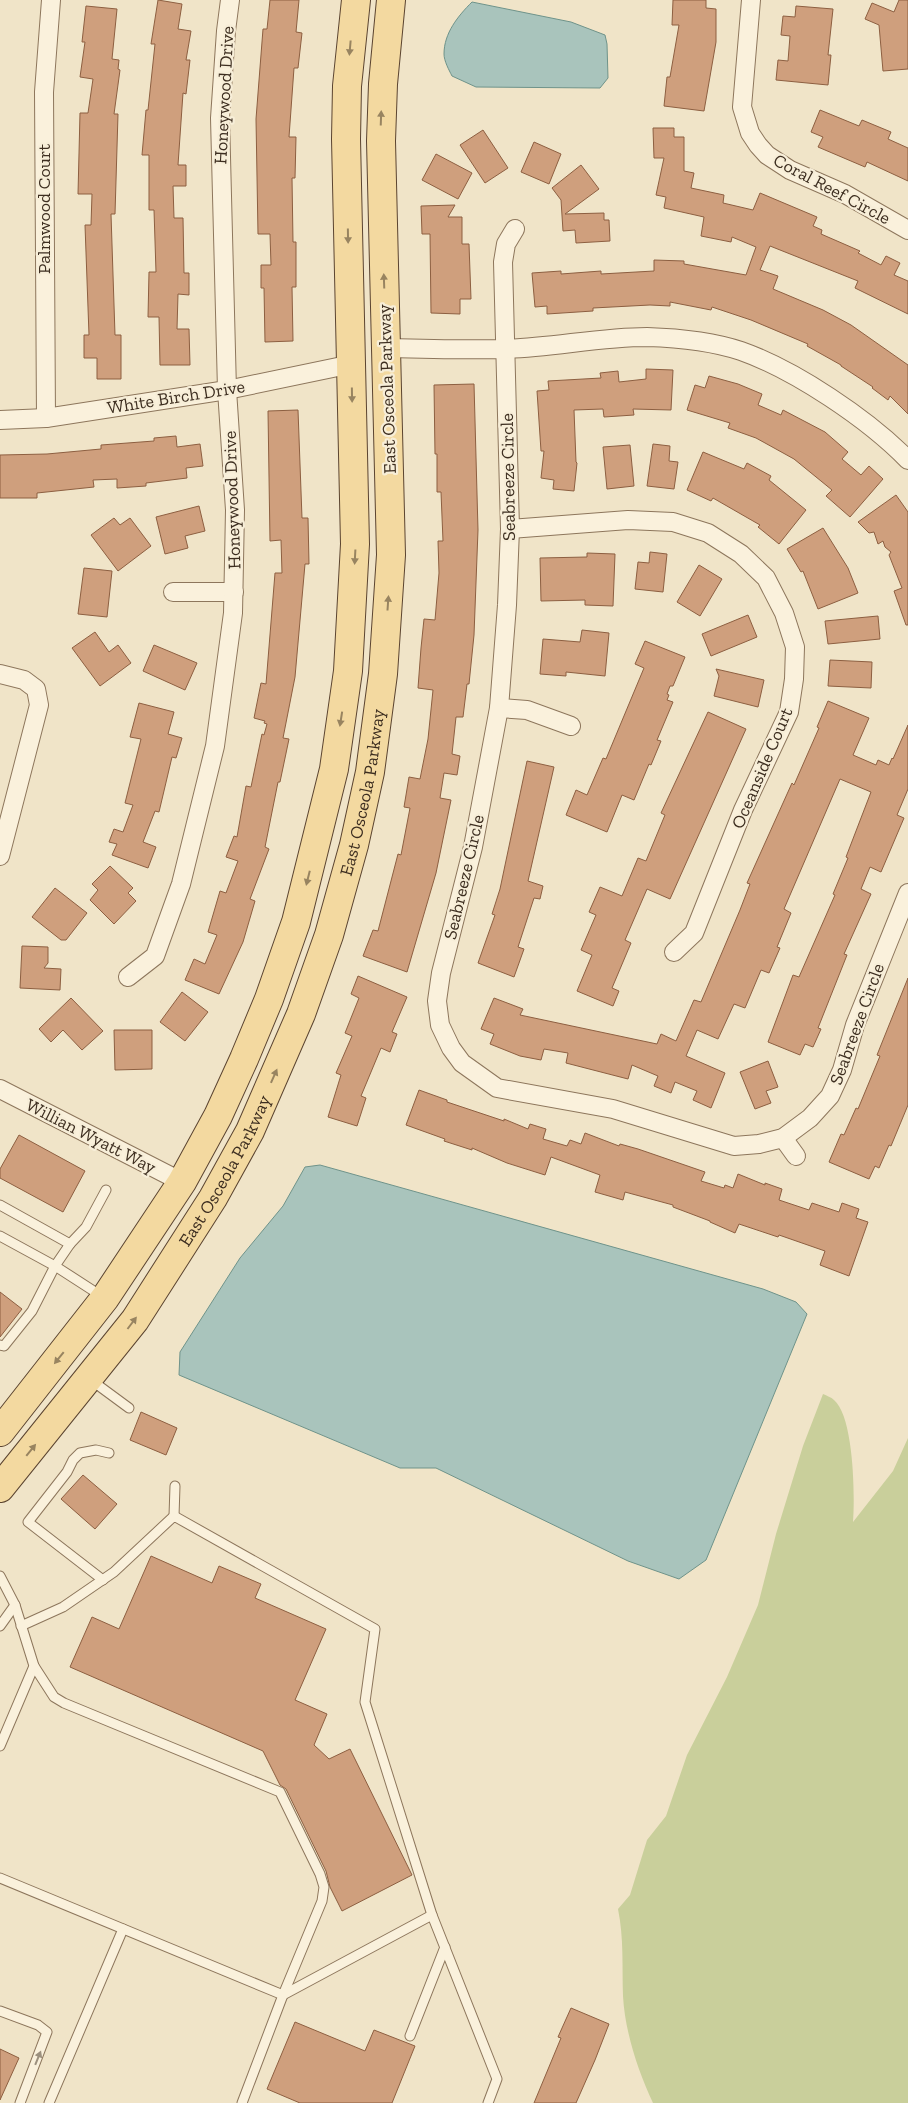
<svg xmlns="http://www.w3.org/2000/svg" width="908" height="2103" font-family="'Zilla Slab',serif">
  <rect width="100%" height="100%" fill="#f0e4c8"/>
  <path fill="#c9cf9b" d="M823,1394C827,1396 831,1397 834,1400C854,1417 855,1496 853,1522L893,1471L908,1438V2103H653C638,2071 625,2032 623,1996C622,1966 624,1939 618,1909L630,1895L647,1840L666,1816L687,1755L727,1677L758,1605L776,1534L803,1446Z"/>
  <g fill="#a9c4bc" stroke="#6f938a">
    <path d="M472,2L571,22L605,35L607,44L608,78L600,88L476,87L452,76C449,70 444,61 444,54C444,33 458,16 472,2Z"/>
    <path d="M320,1165L763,1289L796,1302L807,1314L706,1560L679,1579L628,1561L436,1468H400L179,1375L180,1352L240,1258L283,1206L305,1167Z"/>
  </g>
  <g fill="#cf9f7d" stroke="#8d5f41">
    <path d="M158,0L182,4L178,29L191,31L186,60H190L186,94L183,93L178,165H186V186H173L174,218H183L184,273H189V295L178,294L177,329H189L190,365H160L159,317H148L149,272H156L154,210H149V155H142L146,110H148L155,44H151Z"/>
    <path d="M270,0H299L296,32L302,33L298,68H294L289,137H296L295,178H292L293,242H296V287H292L293,341L265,342L264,288H261V265H271L270,234H258L256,119L263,29H267Z"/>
    <path d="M673,0H706V8L716,9V42L704,111L664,106L667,77H670L679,25H672Z"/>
    <path d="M899,0H908V69L883,71L879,25L865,19L872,3L894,12Z"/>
    <path d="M86,6L117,9L112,59L119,60L118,69L120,70L114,114H118L115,214H111L115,335H121V379H97V358H84V335H89L85,225H91L92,194H78L80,113H88L93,79L80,77L85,42H82Z"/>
    <path d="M796,6L833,9L828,55H831L828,85L776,80L778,60L788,61L790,36L781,35L783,16L795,17Z"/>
    <path d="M820,110L859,126L862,120L891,132L888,139L908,148V181L867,162L865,167L818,147L823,137L811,132Z"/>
    <path d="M653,128H674V137H684V171L694,173L691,188L724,195L723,203L753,210L760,193L817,217L813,226L822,230L821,234L860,251L858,253L881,265L886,256L900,263L894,275L908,281V314L855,288L858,281L770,246L760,270L778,276L773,289L823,310L851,325L908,365V414L890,396L888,400L872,388L873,387L841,366V365L807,346L808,344L751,320L712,307L711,310L670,302V306L650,305L593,308V311L547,314V306L535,307L532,273L561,271V274L601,271V274L654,271V260L684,261V264L746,275L756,247L732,237L731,242L701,236L704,217L664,208L666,197L656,195L664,158H654Z"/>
    <path d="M483,130L508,168L485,183L460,145Z"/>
    <path d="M534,142L561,154L549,184L521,172Z"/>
    <path d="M436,154L472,173L458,199L422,180Z"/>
    <path d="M581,165L599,189L565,214L604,213V220H609L610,241L576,243L575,230L563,231L561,200L552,188Z"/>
    <path d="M455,205L448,217H462V244H469L471,299H460V314L431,313L430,234H422L421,206Z"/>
    <path d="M646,369L673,370L671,410L633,409L634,415L604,417L603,409L574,410L576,462L577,463L574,491L553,489L554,480L541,478L544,451H541L537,391L549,390L548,381L601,378L600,373L618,371L619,382L646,379Z"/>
    <path d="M709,376L738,384L762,394L758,405L781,415L783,410L825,432L848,452L842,459L861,475L869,466L883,479L850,517L826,496L832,490L794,459L756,438L728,428L730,423L687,410L695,385L705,388Z"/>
    <path d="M474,384L478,530L474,635L469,684H467L463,717H456L452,754L460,756L457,775L444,773L440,798L451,800L436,873L407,972L363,956L373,930L378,931L398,854L401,855L410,808L404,807L409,777L420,779L428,739L433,690L418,688L421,648L424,619L435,620L439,573L438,541H443L441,492H437V454H435L434,385Z"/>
    <path d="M298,410L302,518H308L309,564H305L295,677L283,738L289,739L280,782H278L265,847L269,849L250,899L255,901L243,942L219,994L185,980L194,959L205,964L217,935L208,932L220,891L226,893L238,861L226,857L234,836L237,837L246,786L251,787L262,734L264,735L267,724L264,723L265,721L254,718L261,683L266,684L275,573H282L281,540L270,541L268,411Z"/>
    <path d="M176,436L177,447L200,444L203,466L186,468L187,478L146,483V486L117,488V479L93,480L94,487L37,493V498H0V455L47,454L101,449V445L154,441V438Z"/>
    <path d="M653,444L670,446L669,461L678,462L674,489L647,486Z"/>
    <path d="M630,445L634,486L607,489L603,447Z"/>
    <path d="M703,452L744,469L747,463L771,476L769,480L806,510L779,544L758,527L760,525L713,498L711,501L687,490Z"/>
    <path d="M896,495L908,512V625H906L894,591L902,588L889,555L891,552L885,547L883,541L878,544L874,532L869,533L858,522Z"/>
    <path d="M199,506L205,531L185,536L188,548L165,554L156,517Z"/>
    <path d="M114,518L120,525L130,518L151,546L118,571L91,535Z"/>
    <path d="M823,528L848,568L858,593L818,609L803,571L801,572L787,549Z"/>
    <path d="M650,552L667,554L663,592L635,589L638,562L649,563Z"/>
    <path d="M587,553L615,554L613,606L585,605V600L541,601L540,558L587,557Z"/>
    <path d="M699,565L722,579L700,616L677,602Z"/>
    <path d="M84,568L112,571L107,617L78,614Z"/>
    <path d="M748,615L757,637L711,656L702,634Z"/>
    <path d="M878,616L880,639L828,644L825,621Z"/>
    <path d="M582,630L609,633L605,676L566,672V676L540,674L543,639L580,642Z"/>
    <path d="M95,632L109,652L118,645L131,663L100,686L72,648Z"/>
    <path d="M645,641L685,657L673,686H670L667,694L669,695L667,700L673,702L657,740L661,741L651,765L649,764L634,800L622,795L607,832L566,815L576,790L587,795L603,758L606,759L644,668L635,664Z"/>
    <path d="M154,645L197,663L185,690L143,671Z"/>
    <path d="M830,660L872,662L871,688L828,686Z"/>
    <path d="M716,669L764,680L758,707L714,696L719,676Z"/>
    <path d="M828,701L869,718L853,755L876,765L878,760L889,765L892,758L893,759L908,725V789L897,815L904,818L881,872L870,867L861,889L871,894L844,954L847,955L818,1028L821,1029L813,1047L805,1044L800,1055L768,1042L793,975L799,977L835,895L833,894L848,858L846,857L871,792L840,779L784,909L791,913L777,947L780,948L769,973L761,970L745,1008L734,1004L718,1039L697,1030L686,1056L725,1073L711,1108L693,1100L697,1091L675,1082L671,1093L654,1086L658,1076L632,1065L628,1079L566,1063L568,1053L544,1049L541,1060L520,1056L490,1044L494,1034L481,1029L494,998L523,1009L520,1015L657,1044L661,1034L676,1041L694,1000L701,1002L740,910L750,884L747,883L792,783L794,785L819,728L817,727Z"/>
    <path d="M139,703L174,712L168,734L182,738L176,758L172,757L159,812L155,811L143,842L156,847L148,868L112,855L117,844L109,842L114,829L123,832L133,805L125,803L141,739L130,737Z"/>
    <path d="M708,712L746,729L670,899L647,889L625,940L631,943L612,988L619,991L613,1006L577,991L592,955L581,950L596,915L589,912L600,887L622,896L638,858L646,861L665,815L661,813Z"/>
    <path d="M527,761L554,767L528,881L543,886L540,899L534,898L518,947L524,949L514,977L478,963L495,915L492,914L500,889Z"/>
    <path d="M110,866L133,888L128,893L136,901L114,924L90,900L98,890L92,884Z"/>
    <path d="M55,888L87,913L66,940H61L32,917Z"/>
    <path d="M22,946L48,947V963L44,968L61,969L60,990L20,988Z"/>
    <path d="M358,976L407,997L392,1032L397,1034L390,1052L381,1048L361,1096L366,1098L357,1126L328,1117L341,1075L336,1073L352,1036L345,1033L359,998L351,994Z"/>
    <path d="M908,978V1105L891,1146L889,1145L879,1168L875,1166L869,1179L829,1162L841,1134L844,1135L856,1108L858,1109L880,1056L877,1055Z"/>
    <path d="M182,992L208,1012L185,1041L160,1022Z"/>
    <path d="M71,998L103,1031L82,1050L63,1030L51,1042L39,1029Z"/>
    <path d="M114,1030H152V1069L115,1070Z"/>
    <path d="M768,1061L778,1087L766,1091L771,1103L755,1109L740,1072Z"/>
    <path d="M419,1090L447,1100V1102L504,1121V1119L528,1129L530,1124L546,1129L543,1139L567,1146L570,1140L581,1144L585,1133L619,1146L620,1144L638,1149L705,1172L701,1181L724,1188L725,1185L733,1188L738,1174L765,1185V1183L782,1189L779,1200L809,1210L812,1203L839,1212L842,1203L859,1209L856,1218L868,1222L849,1276L820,1265L825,1251L779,1235L778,1237L739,1224L735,1233L710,1222V1221L673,1207V1205L625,1192L623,1200L595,1192L600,1175L551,1157L545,1175L507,1163L472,1148V1150L444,1141L445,1139L406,1125Z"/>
    <path d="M19,1135L85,1171L63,1212L0,1178V1169Z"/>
    <path d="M0,1292L22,1309L0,1337Z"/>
    <path d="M141,1412L177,1428L166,1455L130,1440Z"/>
    <path d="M83,1475L117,1504L95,1529L61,1499Z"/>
    <path d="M151,1556L212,1583L219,1566L261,1584L255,1598L326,1629L295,1700L327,1714L314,1745L329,1759L350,1749L412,1875L342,1911L330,1887L326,1871L286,1789L280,1785L263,1751L70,1667L92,1617L119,1629Z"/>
    <path d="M571,2008L609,2024L595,2060L576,2103H534L561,2038L558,2037Z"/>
    <path d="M295,2022L365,2051L374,2030L415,2046L392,2103H300L267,2089Z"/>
    <path d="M0,2049L19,2058L0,2100Z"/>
  </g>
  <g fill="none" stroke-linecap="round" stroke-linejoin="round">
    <defs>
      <g id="lane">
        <path d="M0,1205L70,1244L86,1227L106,1190"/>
        <path d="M0,1236L55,1266L103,1297"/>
        <path d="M0,1345L4,1346L32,1311L55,1266L70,1244"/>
        <path d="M91,1380L129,1408"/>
        <path d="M174,1516L175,1486"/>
        <path d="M0,1576L15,1605L34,1666L0,1746"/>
        <path d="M103,1580L28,1522L67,1472L73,1460L80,1453L96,1450L109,1453"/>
        <path d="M0,1626L15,1605"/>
        <path d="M21,1626L63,1607L114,1572L174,1516L375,1629L365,1702L432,1915"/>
        <path d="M34,1666L54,1697L64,1703L280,1792L320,1874L324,1887L322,1901L283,1995L242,2103"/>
        <path d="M0,1878L283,1995L432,1915L497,2079L488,2103"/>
        <path d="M0,2011L38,2025L47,2032L20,2103"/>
        <path d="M410,2036L445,1947"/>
        <path d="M49,2103L123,1929"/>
      </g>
      <g id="street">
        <path d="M751,0L742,107L750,133L758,145L767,155L790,170L845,194L908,230"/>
        <path d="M515,229L506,244L503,262L510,529L507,605L499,708L473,847L441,973L437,1001L440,1025L451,1048L462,1063L497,1088L613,1109L734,1146L759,1144L783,1138L810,1118L830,1096L842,1070L855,1025L908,893"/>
        <path d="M386,348C425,349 464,350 503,349C551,348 599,337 647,337C678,338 711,341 741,351C795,370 868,419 908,460"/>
        <path d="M46,418L44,92L51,0"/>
        <path d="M0,420L46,418L227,390L352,364"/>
        <path d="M510,529L628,520L673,522L708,533L741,554L766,578L784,613L795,647L794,679L789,712L743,810L694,933L674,952"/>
        <path d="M173,592H234"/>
        <path d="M0,674L24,680L36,689L39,705L0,856"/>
        <path d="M499,708L527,710L571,726"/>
        <path d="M128,977L155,956L181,884L215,746L233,613L235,510L227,390L220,118L226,31L230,0"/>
        <path d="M0,1089L182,1182"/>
        <path d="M783,1138L796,1156"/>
      </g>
      <g id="primary">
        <path d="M0,1432L105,1298L182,1182L218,1116L244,1059L269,999L296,922L334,769L348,671L355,544L346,139L347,86L356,0"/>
        <path id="s1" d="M0,1488L135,1320L213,1198L250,1131L301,1014L329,935L354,845L370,772L383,674L391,555L381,141L383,84L391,0"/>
      </g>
    </defs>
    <use href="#lane" stroke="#8d765c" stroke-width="11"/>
    <use href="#street" stroke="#8d765c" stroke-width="20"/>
    <use href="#primary" stroke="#5b4430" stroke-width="30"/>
    <use href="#lane" stroke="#faf1dc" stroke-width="9"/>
    <use href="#street" stroke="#faf1dc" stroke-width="18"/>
    <use href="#primary" stroke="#f3d9a0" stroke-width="28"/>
  </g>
  <defs><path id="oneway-solid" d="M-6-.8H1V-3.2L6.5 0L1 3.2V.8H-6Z" transform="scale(1.25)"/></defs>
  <g fill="#988460">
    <use href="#oneway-solid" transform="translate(350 48) rotate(95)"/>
    <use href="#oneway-solid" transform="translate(381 118) rotate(-88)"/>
    <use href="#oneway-solid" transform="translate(348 236) rotate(89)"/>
    <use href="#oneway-solid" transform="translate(384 281) rotate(-92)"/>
    <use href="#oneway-solid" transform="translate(352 395) rotate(89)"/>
    <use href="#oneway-solid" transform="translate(355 557) rotate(93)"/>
    <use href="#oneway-solid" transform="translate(388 603) rotate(-86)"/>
    <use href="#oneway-solid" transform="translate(341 719) rotate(99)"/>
    <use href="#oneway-solid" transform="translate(308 878) rotate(104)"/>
    <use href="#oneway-solid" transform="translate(274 1076) rotate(-66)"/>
    <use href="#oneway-solid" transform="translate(132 1323) rotate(-53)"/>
    <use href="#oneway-solid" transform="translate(59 1358) rotate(129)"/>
    <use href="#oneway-solid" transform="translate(31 1450) rotate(-51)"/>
  </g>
  <use fill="#9c907e" href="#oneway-solid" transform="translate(38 2058) rotate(-68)"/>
  <g text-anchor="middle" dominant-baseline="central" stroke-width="4.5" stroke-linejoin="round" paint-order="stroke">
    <g font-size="18" fill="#3d2e20" stroke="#f7eed8">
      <text transform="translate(224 95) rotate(-87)">Honeywood Drive</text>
      <text transform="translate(832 189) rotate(28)">Coral Reef Circle</text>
      <text transform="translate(44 209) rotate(-90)">Palmwood Court</text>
      <text transform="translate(387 389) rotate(-92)">East Osceola Parkway</text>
      <text transform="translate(176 397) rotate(-9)">White Birch Drive</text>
      <text transform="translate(508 477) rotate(-91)">Seabreeze Circle</text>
      <text transform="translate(232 500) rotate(-92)">Honeywood Drive</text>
      <text transform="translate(762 768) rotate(-67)">Oceanside Court</text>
      <text stroke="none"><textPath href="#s1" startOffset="795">East Osceola Parkway</textPath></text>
      <text transform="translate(464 877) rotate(-77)">Seabreeze Circle</text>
      <text transform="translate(857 1024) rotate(-70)">Seabreeze Circle</text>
      <text transform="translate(91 1136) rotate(27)">Willian Wyatt Way</text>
      <text stroke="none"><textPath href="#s1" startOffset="390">East Osceola Parkway</textPath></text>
    </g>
  </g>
</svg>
